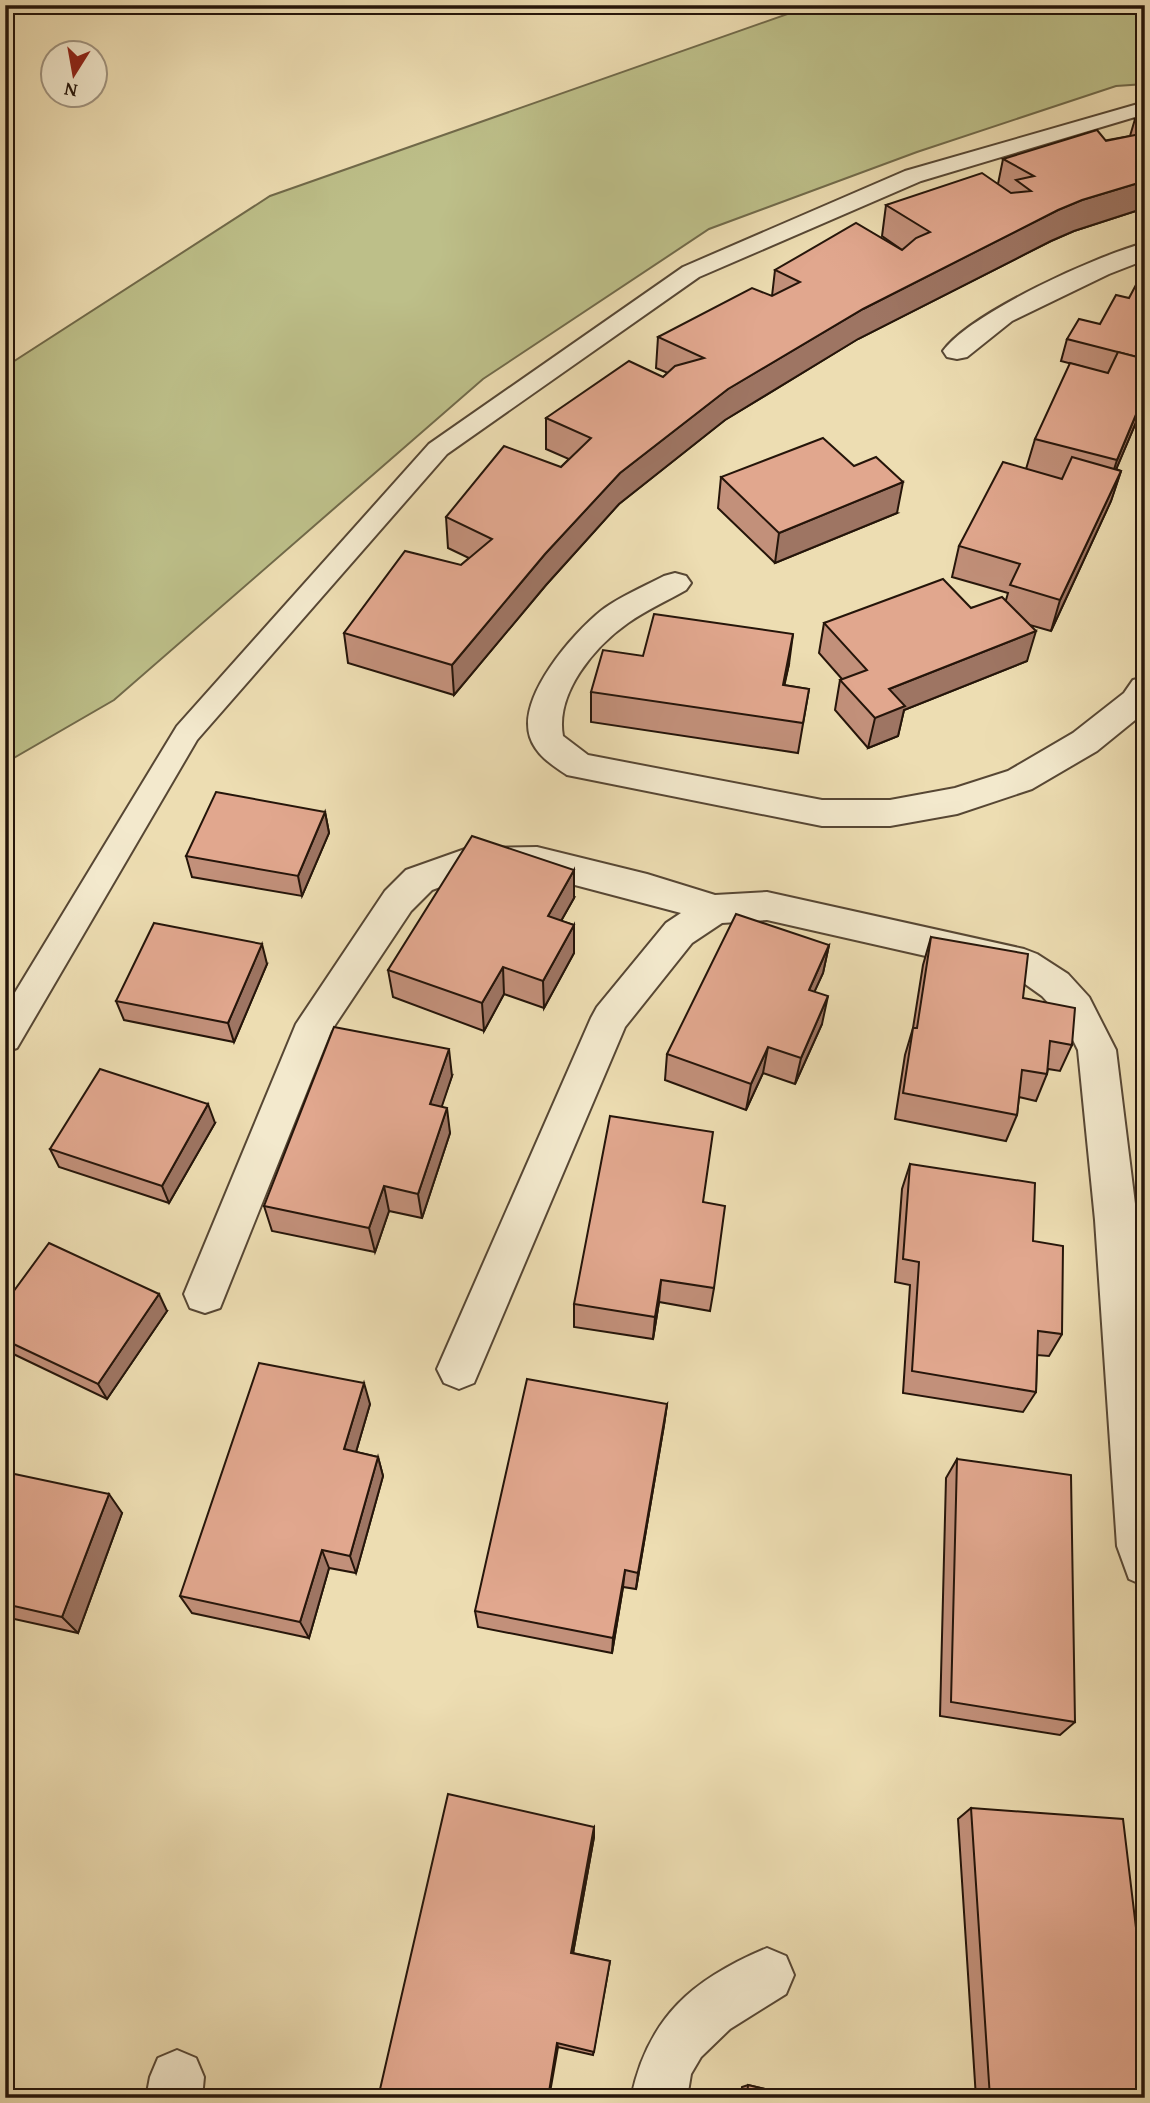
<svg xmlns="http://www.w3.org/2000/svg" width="1150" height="2103" font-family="'Gentium Book Plus',serif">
  <rect width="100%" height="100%" fill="#edddb2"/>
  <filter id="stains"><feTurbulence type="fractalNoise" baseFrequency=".00286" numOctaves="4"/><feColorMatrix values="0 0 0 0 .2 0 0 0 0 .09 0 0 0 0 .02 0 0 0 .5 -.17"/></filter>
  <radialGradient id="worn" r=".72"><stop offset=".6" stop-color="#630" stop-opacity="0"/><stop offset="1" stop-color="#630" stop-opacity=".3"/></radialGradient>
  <path fill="#bdbf89" stroke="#716a4a" stroke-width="2" d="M813,5H1145V84L1116,86L917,152L709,229L483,379L114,700L5,763V367L270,196Z"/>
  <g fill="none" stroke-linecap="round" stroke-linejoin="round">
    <defs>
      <path id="pedestrian" d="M1145,102V114L921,181L699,277L447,454L197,740L17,1048L5,1052V1009L177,726L429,444L683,267L905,171Z"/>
      <g id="minor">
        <path d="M1145,243V260L1109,274L1012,321L967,357L957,359L947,357L943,351C970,313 1098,255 1145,243Z"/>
        <path d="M675,573L686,576L691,583L686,590C667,601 646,610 628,623C595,646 555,693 563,736L588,755L822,800H890L955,788L1008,771L1073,733L1124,693L1133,680L1145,677V712L1097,751L1032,789L957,814L890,826H822L567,775C552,765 536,755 530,737C517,697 573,633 602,610C621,596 643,587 664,576Z"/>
        <path d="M537,847L647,874L715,895L767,892L1024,949L1037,954L1068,974L1089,997L1116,1050L1137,1220L1145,1320V1586L1129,1579L1117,1546L1095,1220L1078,1050L1062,1018L1042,996L1014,976L767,920L722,923L692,943L625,1027L474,1383L459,1389L444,1383L437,1369L591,1018L597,1007L666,923L681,913L537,875L470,876L432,890L411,911L331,1031L220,1308L205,1313L190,1308L184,1294L296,1024L385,891L406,870L468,848Z"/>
        <path d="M767,1948L786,1956L794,1975L786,1994L730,2029L701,2057L691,2074L687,2098H631C648,2017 693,1979 767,1948Z"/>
        <path d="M177,2050L196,2058L204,2077L202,2098H146L150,2077L158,2058Z"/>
      </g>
    </defs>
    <use href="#pedestrian" stroke="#574734" stroke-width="4"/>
    <use href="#minor" stroke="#574734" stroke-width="4"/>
    <use href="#pedestrian" fill="#f3e9cd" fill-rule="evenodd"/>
    <use href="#minor" fill="#f3e9cd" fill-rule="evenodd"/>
  </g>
  <g fill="#c2907a" stroke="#25150a" stroke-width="2">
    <path d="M1145,117V208L1074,231L1051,241L858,339L725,420L619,504L546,585L454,695L348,663L344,633L461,565L469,558L448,548L446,517L561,467L569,459L546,449V418L663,377L668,373L656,368L658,337L772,296L775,270L902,250L882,236L886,205L998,184L1003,159L1130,136L1135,119Z"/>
    <path d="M1145,285V422L1137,420L1116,469L1121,471L1111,501L1051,631L1030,625L1027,661L904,710L898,736L868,748L835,710L840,680L842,679L819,653L824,623L971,608L1006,600L1008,593L952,577L959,546L1026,469L1035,439L1084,367L1061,361L1067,339L1100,324Z"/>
    <path d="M721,477L897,513L775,563L718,508Z"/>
    <path d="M643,656L789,664L784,685L809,689L798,753L591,722V692Z"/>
    <path d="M325,812L329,833L302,896L192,877L186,856Z"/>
    <path d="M574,898L561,921L574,925V953L544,1008L504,994L484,1031L393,997L388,970Z"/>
    <path d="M931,937L1023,998L1072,1045L1060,1071L1048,1069L1047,1074L1036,1101L1019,1097L1017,1115L1006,1141L895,1119L905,1055L913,1028L923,965Z"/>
    <path d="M829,945L823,973L814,992L822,1024L795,1084L763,1073L746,1110L665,1080L667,1054Z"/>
    <path d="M267,964L234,1042L124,1020L116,1001Z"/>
    <path d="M452,1076L441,1107L450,1133L422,1218L389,1211L375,1252L272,1231L264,1206Z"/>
    <path d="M215,1123L169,1203L59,1167L50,1149Z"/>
    <path d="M910,1164L1033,1241L1062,1334L1049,1356L1037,1355L1036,1392L1023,1412L903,1393L910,1285L895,1282L902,1189Z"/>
    <path d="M703,1203L714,1288L710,1311L659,1302L653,1339L574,1327V1304Z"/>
    <path d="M5,1303L167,1311L107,1399L5,1350Z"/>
    <path d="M370,1404L356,1452L378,1457L383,1476L356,1573L329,1568L309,1638L192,1613L180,1596Z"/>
    <path d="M667,1404L664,1425L636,1589L623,1587L612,1653L478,1627L475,1611Z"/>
    <path d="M957,1459L1075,1722L1060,1735L940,1716L946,1478Z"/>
    <path d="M5,1472L122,1513L78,1633L5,1617Z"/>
    <path d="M971,1808L1145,2098H976L958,1819Z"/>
    <path d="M594,1827V1837L573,1953L610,1961L593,2055L558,2047L378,2098Z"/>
    <path d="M748,2085L802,2098H741L742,2087Z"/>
  </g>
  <g fill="#9e7563" stroke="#25150a" stroke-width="2">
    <path d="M1145,181V208L1074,231L1051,241L858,339L725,420L619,504L546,585L454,695L452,665L545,554L620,473L728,389L863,309L1058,210L1082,200Z"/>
    <path d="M1145,393L1137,420L1107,491L1117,460Z"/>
    <path d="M1121,471L1111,501L1051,631L1060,600Z"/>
    <path d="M903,482L897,513L775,563L779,533Z"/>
    <path d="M1036,631L1027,661L904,710L898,736L868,748L875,718L889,689Z"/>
    <path d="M793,634L789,664L778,715L783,685Z"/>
    <path d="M325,812L329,833L302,896L298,876Z"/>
    <path d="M574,870V898L548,944V916Z"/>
    <path d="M574,925V953L544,1008L543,981Z"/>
    <path d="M262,944L267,964L234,1042L228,1023Z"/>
    <path d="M829,945L823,973L803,1017L809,990Z"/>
    <path d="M503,967L504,994L484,1031L482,1003Z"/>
    <path d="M828,996L822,1024L795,1084L801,1058Z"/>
    <path d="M768,1047L763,1073L746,1110L751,1084Z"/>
    <path d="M449,1049L452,1076L434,1130L430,1104Z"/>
    <path d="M208,1104L215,1123L169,1203L162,1186Z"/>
    <path d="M447,1108L450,1133L422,1218L418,1194Z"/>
    <path d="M384,1186L389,1211L375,1252L369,1228Z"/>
    <path d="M661,1280L659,1302L653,1339L655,1317Z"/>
    <path d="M159,1294L167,1311L107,1399L98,1384Z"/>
    <path d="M364,1383L370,1404L351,1469L344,1449Z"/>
    <path d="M667,1404L664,1425L636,1589L638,1573Z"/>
    <path d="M378,1457L383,1476L356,1573L350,1556Z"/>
    <path d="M109,1494L122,1513L78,1633L62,1617Z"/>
    <path d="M322,1550L329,1568L309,1638L300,1622Z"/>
    <path d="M625,1570L623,1587L612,1653L613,1638Z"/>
    <path d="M594,1827V1837L572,1959L571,1953Z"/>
    <path d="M557,2043L558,2047L549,2098H548Z"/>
  </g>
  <g fill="#e1a78e" stroke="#25150a" stroke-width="2">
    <path d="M1145,117V126L1135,119Z"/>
    <path d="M1097,130L1106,141L1145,133V181L1082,200L1058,210L863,309L728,389L620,473L545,554L452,665L344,633L405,551L461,565L492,539L446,517L504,446L561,467L591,438L546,418L629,361L663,377L675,366L704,358L658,337L752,288L772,296L800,282L775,270L856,223L902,250L916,238L930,232L886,205L982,173L1011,193L1031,191L1016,180L1034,176L1003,159Z"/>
    <path d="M1137,283L1145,285V359L1067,339L1079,319L1100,324L1116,295L1129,298Z"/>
    <path d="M1118,352L1145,359V393L1117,460L1035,439L1070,363L1108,373Z"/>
    <path d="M823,438L854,466L876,457L903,482L779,533L721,477Z"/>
    <path d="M1072,457L1121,471L1060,600L1010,585L1020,564L959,546L1003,462L1062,479Z"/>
    <path d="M943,579L971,608L1002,597L1036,631L889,689L905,706L875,718L840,680L867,670L824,623Z"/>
    <path d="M654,614L793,634L783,685L809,689L803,723L591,692L603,650L643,656Z"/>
    <path d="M216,792L325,812L298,876L186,856Z"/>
    <path d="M472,836L574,870L548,916L574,925L543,981L503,967L482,1003L388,970Z"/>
    <path d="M736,914L829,945L809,990L828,996L801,1058L768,1047L751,1084L667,1054Z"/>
    <path d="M154,923L262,944L228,1023L116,1001Z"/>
    <path d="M931,937L1028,954L1023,998L1075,1008L1072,1045L1050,1041L1047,1074L1022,1070L1017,1115L903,1093L913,1028H917Z"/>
    <path d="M334,1027L449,1049L430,1104L447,1108L418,1194L384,1186L369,1228L264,1206Z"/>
    <path d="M100,1069L208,1104L162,1186L50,1149Z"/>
    <path d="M610,1116L713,1132L703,1202L725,1206L714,1288L661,1280L655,1317L574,1304Z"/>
    <path d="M910,1164L1035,1183L1033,1241L1063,1246L1062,1334L1038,1331L1036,1392L912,1371L919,1262L903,1259Z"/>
    <path d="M49,1243L159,1294L98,1384L5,1340V1303Z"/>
    <path d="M259,1363L364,1383L344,1449L378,1457L350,1556L322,1550L300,1622L180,1596Z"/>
    <path d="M527,1379L667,1404L638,1573L625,1570L613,1638L475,1611Z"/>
    <path d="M957,1459L1071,1475L1075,1722L951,1702Z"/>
    <path d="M5,1472L109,1494L62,1617L5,1604Z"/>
    <path d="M448,1794L594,1827L571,1953L610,1961L594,2052L557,2043L548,2098H378Z"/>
    <path d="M971,1808L1123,1819L1142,1978H1145V2098H990Z"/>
    <path d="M748,2085L802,2098H747Z"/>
  </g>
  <rect width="1150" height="2103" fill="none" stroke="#edddb2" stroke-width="28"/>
  <rect x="7" y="7" width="1136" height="2089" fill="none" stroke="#25150a" stroke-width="3.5"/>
  <rect x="14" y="14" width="1122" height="2075" fill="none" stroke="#25150a" stroke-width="2"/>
  <g transform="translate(74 74) rotate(191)"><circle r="33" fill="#f3e9cd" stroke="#a1947f" stroke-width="2"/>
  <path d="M0-5L12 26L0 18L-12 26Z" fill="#8f2418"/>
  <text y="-10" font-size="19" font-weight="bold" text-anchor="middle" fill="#25150a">N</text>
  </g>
  <rect width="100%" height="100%" filter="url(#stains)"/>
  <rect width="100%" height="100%" fill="url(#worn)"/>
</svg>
